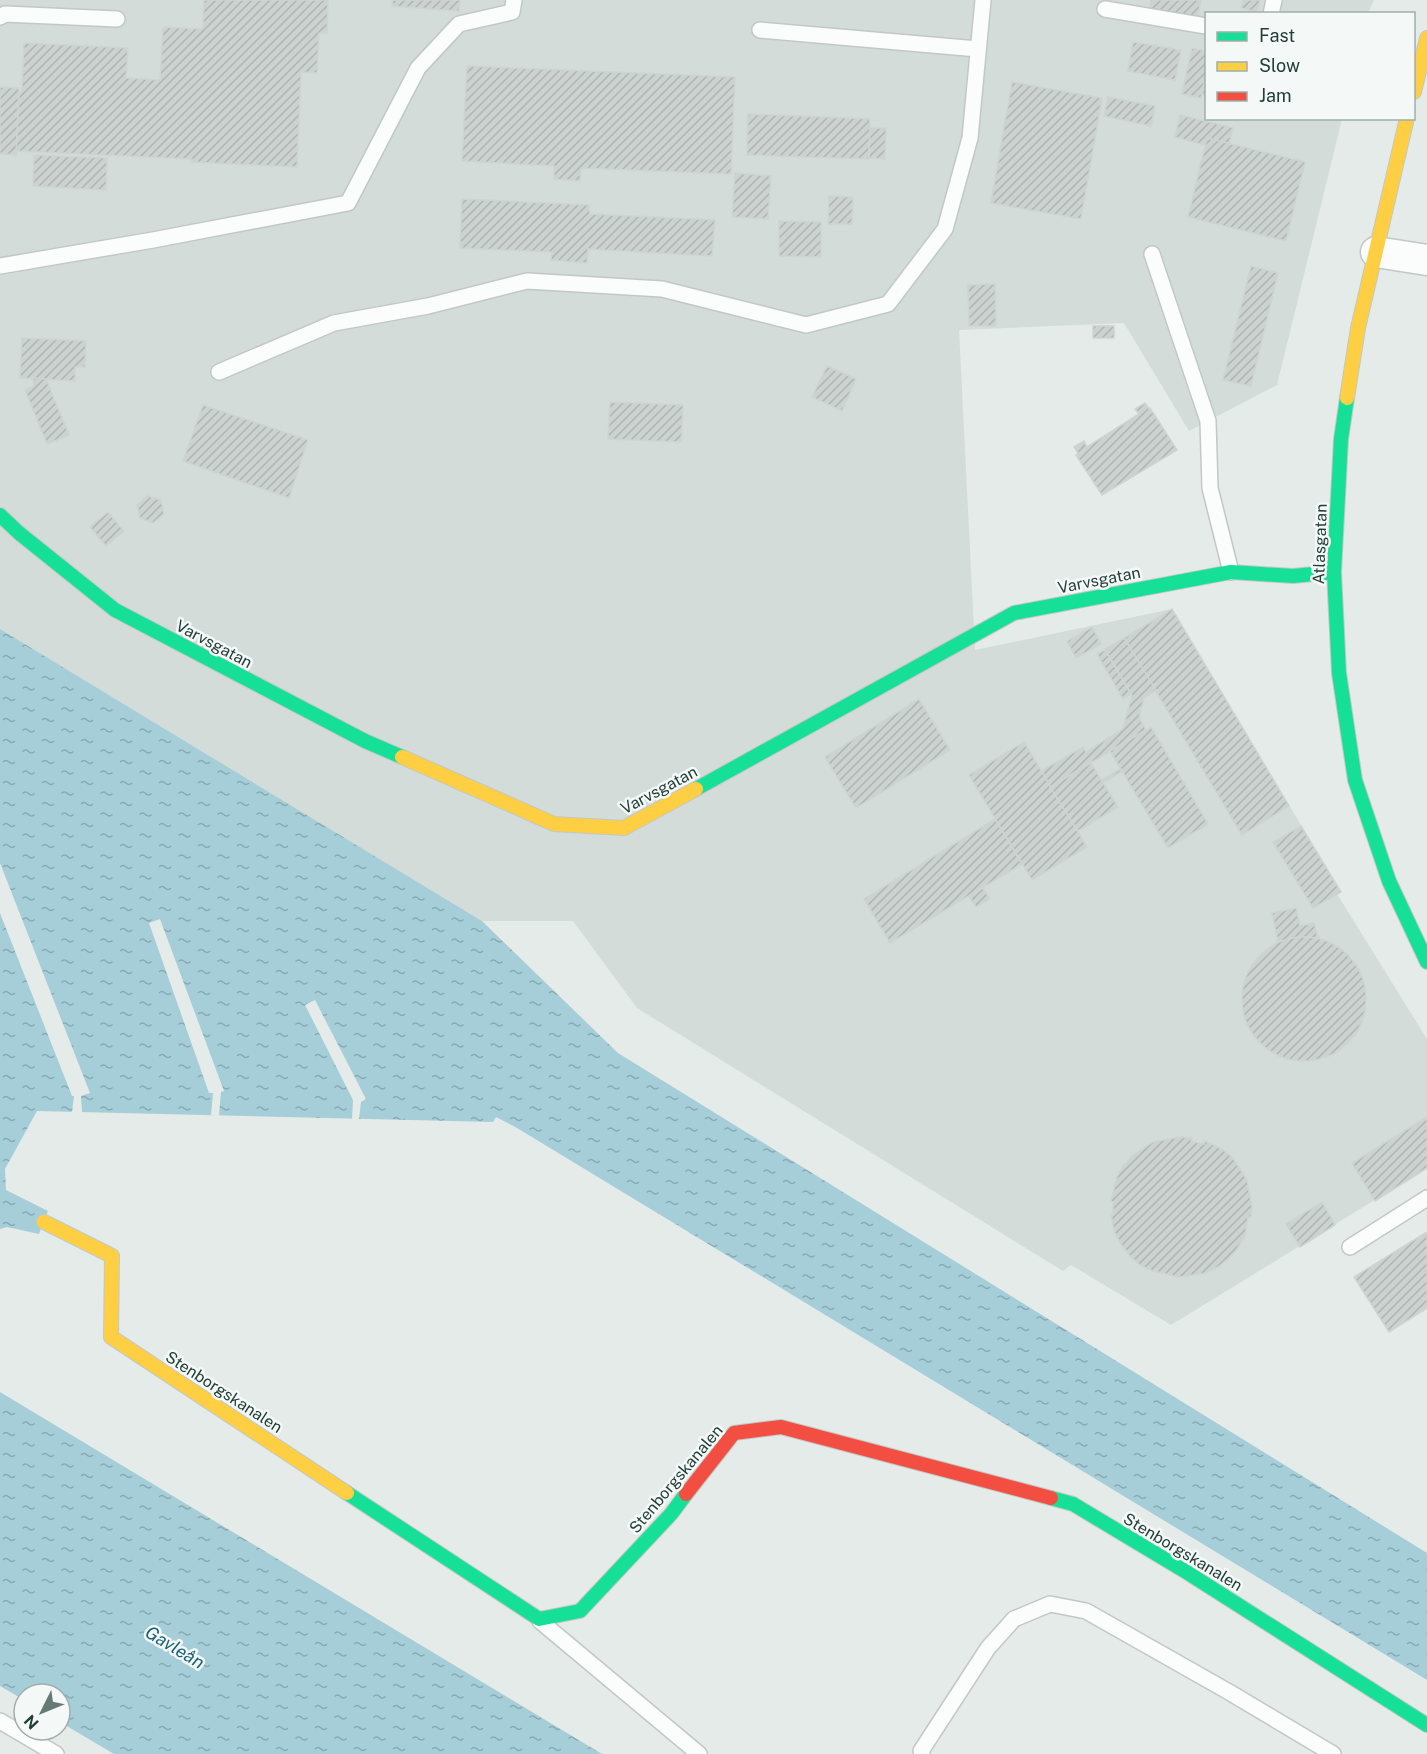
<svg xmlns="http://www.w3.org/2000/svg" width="1427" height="1754" font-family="'Public Sans',sans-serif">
  <defs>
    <pattern id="water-ripples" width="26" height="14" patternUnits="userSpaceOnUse" patternTransform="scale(1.5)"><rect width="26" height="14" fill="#a6ced9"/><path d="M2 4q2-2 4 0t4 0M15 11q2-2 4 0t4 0" fill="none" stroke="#87a9b1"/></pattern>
    <pattern id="building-hatch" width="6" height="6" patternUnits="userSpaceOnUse" patternTransform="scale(1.5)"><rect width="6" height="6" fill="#ccd2d0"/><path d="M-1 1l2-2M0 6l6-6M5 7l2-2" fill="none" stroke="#afb5b3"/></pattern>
  </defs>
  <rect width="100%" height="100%" fill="#e5ebe8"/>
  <path fill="#d3dcd8" d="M0,0H1374L1368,13L1206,14V118L1342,119L1277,385L1189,431L1124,323L959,330L975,650L1172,609L1341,892L1337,894L1427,1039V1168L1171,1325L1071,1265L1063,1271L637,1008L573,921H482L0,629Z"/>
  <g fill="url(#water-ripples)">
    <path d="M0,629L482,921L618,1053L1427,1553V1680L517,1128L496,1117L493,1122L37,1111L5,1169L6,1190L48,1211L39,1234L7,1227L0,1229Z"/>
    <path d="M0,1392L602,1754H114L60,1722V1694H24V1700L0,1686Z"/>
  </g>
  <g fill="#e5ebe8">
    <path d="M0,863L90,1093L81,1096L82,1112H72L74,1096H72L0,913Z"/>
    <path d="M160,919L224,1091L221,1092L219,1116L211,1115L213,1093H209L149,923Z"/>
    <path d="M315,1000L366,1099L361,1102L359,1119H352L353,1100L305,1005Z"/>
  </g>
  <g fill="url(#building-hatch)" stroke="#ced4d1" stroke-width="1.5">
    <path d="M204,0H328L327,33H319L317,73L301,72L297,167L192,162V159L16,151L19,92H22L24,43L128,48L126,78L160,80L163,27L203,29Z"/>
    <path d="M393,0H460L459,11L392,6Z"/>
    <path d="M1151,0H1201L1197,21L1149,13Z"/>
    <path d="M1243,0H1260L1257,12L1241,8Z"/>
    <path d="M1133,42L1181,50L1175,80L1128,71Z"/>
    <path d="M1192,48L1206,51V73L1201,98L1182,94Z"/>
    <path d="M467,66L735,77L731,174L581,168L580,181L554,179V166L462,161Z"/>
    <path d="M1206,73V95L1202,94Z"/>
    <path d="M1012,82L1102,98L1081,219L991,203Z"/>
    <path d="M0,87L19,88L16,155L0,154Z"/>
    <path d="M1108,97L1155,106L1151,126L1104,116Z"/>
    <path d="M748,114L870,119L869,159L747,155Z"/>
    <path d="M1180,115L1233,128L1229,144L1207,138L1205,145L1175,137Z"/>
    <path d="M870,128H886L885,159L869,158Z"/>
    <path d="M1207,138L1305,162L1286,241L1188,217Z"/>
    <path d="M34,155L107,158L106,190L33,186Z"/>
    <path d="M735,173L771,176L768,219L732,217Z"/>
    <path d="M829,196L853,197L852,224H828Z"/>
    <path d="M462,199L589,205L590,214L715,220L712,256L588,249L587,263L551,260L552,252L460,248Z"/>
    <path d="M779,221L821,222V257L779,256Z"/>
    <path d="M1251,266L1278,273L1251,386L1223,380Z"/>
    <path d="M995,284L996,326H969L968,285Z"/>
    <rect x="1093" y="326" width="21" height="12"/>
    <path d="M22,338L86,341L85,367H75V381L20,378Z"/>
    <path d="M827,366L856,379L842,411L812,397Z"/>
    <path d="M33,378L46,379L69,435L47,444L25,390L34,386Z"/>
    <path d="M610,402L683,405L681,442L608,439Z"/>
    <path d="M1145,403L1149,409L1150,408L1177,450L1102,495L1076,455L1078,453L1074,447L1084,441L1087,447L1139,414L1135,409Z"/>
    <path d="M203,405L308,440L289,498L183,461Z"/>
    <path d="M147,496L161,500L164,514L153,523L140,518L137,505Z"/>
    <path d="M108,512L124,531L106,546L90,527Z"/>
    <path d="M1172,609L1289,806L1242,835L1124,638Z"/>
    <path d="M1092,627L1101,644L1076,658L1067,641Z"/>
    <path d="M1124,638L1156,690L1144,698L1139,718L1146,730L1050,787L1041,771L1083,747L1086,752L1123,729L1132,695L1105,649Z"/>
    <path d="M1105,650L1131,694L1123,699L1097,654Z"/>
    <path d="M919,699L950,750L856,808L825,757Z"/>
    <path d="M1151,727L1208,824L1168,848L1110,751Z"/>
    <path d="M1024,742L1087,847L1032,880L969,775Z"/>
    <path d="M1091,763L1118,807L1078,831L1050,787Z"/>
    <path d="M1121,769L1122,771L1103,783L1101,780Z"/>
    <path d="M995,819L1022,864L890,943L864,899Z"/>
    <path d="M1301,826L1341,892L1313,908L1273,842Z"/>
    <path d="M983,888L990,899L976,907L969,896Z"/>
    <path d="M1296,908L1300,926L1314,923L1318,938L1298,937L1278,942L1272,913Z"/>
    <circle cx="1304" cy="999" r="62"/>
    <path d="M1427,1117V1168L1375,1201L1352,1163Z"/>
    <path d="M1180,1137L1192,1138L1191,1141L1204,1144L1205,1141L1222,1149L1233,1158L1247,1180L1252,1207L1251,1217H1248L1245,1236L1237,1249L1229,1258L1218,1267L1206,1273L1179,1277L1153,1271L1140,1265L1130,1256L1121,1244L1114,1231L1111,1214H1113V1202L1111,1201L1117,1177L1123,1166L1132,1156L1153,1142Z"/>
    <path d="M1322,1202L1335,1225L1300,1247L1286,1224Z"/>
    <path d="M1427,1232V1308L1389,1332L1354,1277Z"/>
  </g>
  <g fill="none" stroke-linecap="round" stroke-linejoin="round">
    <defs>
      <g id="lane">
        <path d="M1105,9L1206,26"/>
        <path d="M1271,14L1274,0"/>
        <path d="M0,17L5,14L117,19"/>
        <path d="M760,30L978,49"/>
        <path d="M1152,254L1208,421L1210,488L1231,572"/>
        <path d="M0,266L153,240L348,203L418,68L459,24L512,12L514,0"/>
        <path d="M219,372L334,323L428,306L527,281L662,289L806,325L888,304L945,229L970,138L983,0"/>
        <path d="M1350,1247L1427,1198"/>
        <path d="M540,1621L699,1754"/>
        <path d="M0,1721L56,1754"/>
        <path d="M922,1754L921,1751L988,1648L1014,1619L1050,1604L1086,1611L1229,1692L1333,1754"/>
      </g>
      <path id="street" d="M1376,252L1427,260"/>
      <g id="fast">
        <path d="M1347,398L1341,439L1334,572L1339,673L1355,780L1389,881L1427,962"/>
        <path d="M0,515L19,533L115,610L365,741L402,757"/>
        <path d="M696,789L1014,613L1231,572L1293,576L1334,572"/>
        <path d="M347,1493L539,1619L580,1611L671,1514L686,1494"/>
        <path d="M1051,1498L1073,1504L1188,1573L1427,1725"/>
      </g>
      <g id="slow">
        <path d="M1414,92L1427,38"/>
        <path d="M1347,398L1358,328L1407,118"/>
        <path d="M402,757L554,824L624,828L696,789"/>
        <path d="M44,1222L112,1256L111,1337L347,1493"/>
      </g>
      <path id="jam" d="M686,1494L734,1433L781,1427L1051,1498"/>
    </defs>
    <use href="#lane" stroke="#c2c8c6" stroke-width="18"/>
    <use href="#street" stroke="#c2c8c6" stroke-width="33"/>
    <use href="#fast" stroke="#c1c8c6" stroke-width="16"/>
    <use href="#slow" stroke="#c1c8c6" stroke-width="16"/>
    <use href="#jam" stroke="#c1c8c6" stroke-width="16"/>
    <use href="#lane" stroke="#fbfcfc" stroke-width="15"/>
    <use href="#street" stroke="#fbfcfc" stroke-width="30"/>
    <use href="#fast" stroke="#16e098" stroke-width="14"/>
    <use href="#slow" stroke="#ffcf43" stroke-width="14"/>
    <use href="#jam" stroke="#f24e42" stroke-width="14"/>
  </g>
  <g text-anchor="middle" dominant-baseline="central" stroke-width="5" stroke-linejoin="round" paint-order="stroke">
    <g font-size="16" fill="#233e39" stroke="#f4f9f7">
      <text transform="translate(1320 544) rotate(-88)">Atlasgatan</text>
      <text transform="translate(1099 580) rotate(-11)">Varvsgatan</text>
      <text transform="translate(214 644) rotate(28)">Varvsgatan</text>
      <text transform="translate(659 790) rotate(-28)">Varvsgatan</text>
      <text transform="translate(224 1392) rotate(33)">Stenborgskanalen</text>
      <text transform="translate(676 1479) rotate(-50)">Stenborgskanalen</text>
      <text transform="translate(1183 1552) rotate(31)">Stenborgskanalen</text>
    </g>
    <g font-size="18" font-style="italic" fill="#1c627a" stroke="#f4f9f7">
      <text transform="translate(175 1647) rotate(31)">Gavleån</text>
    </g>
  </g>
  <rect x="1205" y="12" width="210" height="108" fill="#f4f9f7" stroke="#a0aeab" stroke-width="1.5"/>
  <rect x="1217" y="32" width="30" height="9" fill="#16e098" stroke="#a0aeab" stroke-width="1.5"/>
  <text x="1259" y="42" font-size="18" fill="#233e39">Fast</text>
  <rect x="1217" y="62" width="30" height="9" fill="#ffcf43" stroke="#a0aeab" stroke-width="1.5"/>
  <text x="1259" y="72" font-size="18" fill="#233e39">Slow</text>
  <rect x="1217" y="92" width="30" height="9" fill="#f24e42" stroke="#a0aeab" stroke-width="1.5"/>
  <text x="1259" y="102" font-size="18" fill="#233e39">Jam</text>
  <g transform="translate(42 1712) rotate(227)"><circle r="28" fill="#f4f9f7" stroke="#a0aeab" stroke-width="1.5"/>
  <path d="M0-4.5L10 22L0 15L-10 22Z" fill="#677b76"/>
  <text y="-9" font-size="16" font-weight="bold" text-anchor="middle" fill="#233e39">N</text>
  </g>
</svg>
